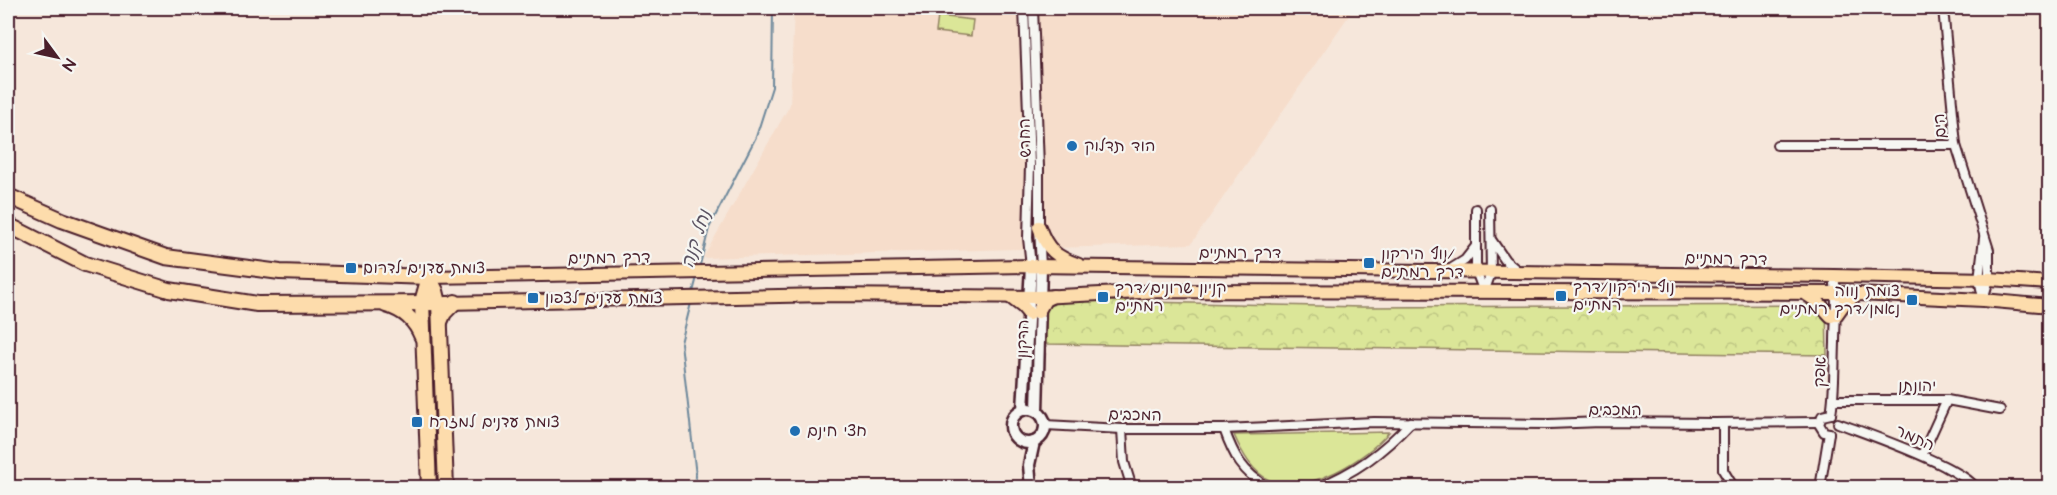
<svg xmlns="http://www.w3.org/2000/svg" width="2057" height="495" font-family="'Architects Daughter','Playpen Sans Hebrew',sans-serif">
  <defs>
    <pattern id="forest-crowns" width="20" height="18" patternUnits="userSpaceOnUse" patternTransform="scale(1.5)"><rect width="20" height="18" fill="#dbe698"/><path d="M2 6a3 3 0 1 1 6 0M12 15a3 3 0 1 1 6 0" fill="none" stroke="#bdc583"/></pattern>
  </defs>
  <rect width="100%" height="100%" fill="#f6e7db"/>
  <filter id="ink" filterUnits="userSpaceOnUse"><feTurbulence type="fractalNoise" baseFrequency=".0167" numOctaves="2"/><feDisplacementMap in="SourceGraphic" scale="12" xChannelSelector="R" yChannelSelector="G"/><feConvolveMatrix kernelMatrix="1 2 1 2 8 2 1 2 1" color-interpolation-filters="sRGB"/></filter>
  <g filter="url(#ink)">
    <path fill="#f6ddcb" d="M794,8H1354L1191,244L703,258L790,105Z"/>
    <g fill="#dbe698" stroke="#928262" stroke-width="1.5">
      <path d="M938,16L973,20L971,36L936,32Z"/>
      <path d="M1389,432C1365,460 1309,495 1271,481C1252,472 1242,453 1234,435Z"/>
    </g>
    <path fill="url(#forest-crowns)" stroke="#928262" stroke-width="1.5" d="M1058,300L1362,307L1826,305L1827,355L1046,344L1045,315L1049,305Z"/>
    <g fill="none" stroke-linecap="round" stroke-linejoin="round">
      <g stroke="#6d889b" stroke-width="2">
        <path d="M699,269L709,228L756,137L772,87L773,8"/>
        <path d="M693,292L697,277"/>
        <path d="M691,303L681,343L696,476L695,488"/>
      </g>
      <defs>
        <g id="street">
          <path d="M1024,8L1030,165L1028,238L1031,266"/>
          <path d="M1033,8L1039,167V227L1041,267"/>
          <path d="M1943,8L1956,145L1989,250V279L1983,300"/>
          <path d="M1777,145H1956"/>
          <path d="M1476,209V271L1484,292"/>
          <path d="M1492,241L1505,260L1517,270"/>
          <path d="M1449,270L1465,260L1476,246"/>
          <path d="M1484,292L1491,273L1490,209"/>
          <path d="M1983,298L1979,279L1984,238"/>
          <path d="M1833,400H1947L2000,410"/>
          <path d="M1831,414C1835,391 1834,367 1835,343C1835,320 1838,299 1834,276"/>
          <path d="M1723,423V470L1734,488"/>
          <path d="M1838,423C1873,436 1908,448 1942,465C1953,471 1968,478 1976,488"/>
          <path d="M1045,425L1122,429H1224L1374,422L1549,424L1601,422L1714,423L1819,422"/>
          <path d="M1122,429L1124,462L1132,488"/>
          <path d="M1224,429C1234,457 1242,471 1268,488"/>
          <path d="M1829,433L1824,432L1819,424L1822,416L1831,414"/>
          <path d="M1922,455L1947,400"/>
          <path d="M1316,488C1355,473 1383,452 1411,422"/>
          <path d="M1820,488L1829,433"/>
        </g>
        <g id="secondary">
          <circle cx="1028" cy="426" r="17"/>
          <path d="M1023,410L1031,266"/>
          <path d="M1037,411L1041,267"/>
          <path d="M1031,488L1029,465L1034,442"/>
        </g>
        <g id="primary">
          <path d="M1039,227C1047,250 1056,257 1079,265"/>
          <path d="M429,277L1031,266L1834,276L1989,279L2050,283"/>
          <path d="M1806,294L1818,302L1831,316"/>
          <path d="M1010,297L1023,307L1029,314"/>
          <path d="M446,303L827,295L1039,297L1162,291L1837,293L1983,300L2050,306"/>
          <path d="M1038,312L1045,300L1053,296"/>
          <path d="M1836,315L1846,301L1858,294"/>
        </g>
        <g id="highway">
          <path d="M8,196L62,220L166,257L280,272L429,277"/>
          <path d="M8,225L85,264L169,290L257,304L439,303"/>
          <path d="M429,277L436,291L439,303L446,488"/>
          <path d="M386,305C404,310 415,320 422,337"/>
          <path d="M440,322L444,313L455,302"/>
          <path d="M429,488L422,302L429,277"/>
        </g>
      </defs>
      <use href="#street" stroke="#4a1f2b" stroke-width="12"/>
      <use href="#secondary" stroke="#4a1f2b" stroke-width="15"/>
      <use href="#primary" stroke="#4a1f2b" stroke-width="16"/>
      <use href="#highway" stroke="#4a1f2b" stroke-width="18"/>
      <use href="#street" stroke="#f6f6f2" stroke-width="8"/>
      <use href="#secondary" stroke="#f6f6f2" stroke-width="10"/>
      <use href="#primary" stroke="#fddcac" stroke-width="12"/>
      <use href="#highway" stroke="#fddcac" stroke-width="14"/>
    </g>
  </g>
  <g fill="#1f6fb2" stroke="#f6f6f2" stroke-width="2">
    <circle cx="1072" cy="146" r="6"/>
    <rect x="1363" y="257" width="12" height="12" rx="3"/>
    <rect x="345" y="262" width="12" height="12" rx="3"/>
    <rect x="1555" y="290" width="12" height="12" rx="3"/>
    <rect x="1097" y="291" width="12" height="12" rx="3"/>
    <rect x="527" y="292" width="12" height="12" rx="3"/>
    <rect x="1906" y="294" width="12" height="12" rx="3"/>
    <rect x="411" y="416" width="12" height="12" rx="3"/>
    <circle cx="795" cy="431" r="6"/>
  </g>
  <g text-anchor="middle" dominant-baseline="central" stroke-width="4.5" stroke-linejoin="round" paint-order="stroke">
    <g font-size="16" fill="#4a1f2b" stroke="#f6f6f2">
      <text transform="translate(1940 126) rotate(-95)">הים</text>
      <text transform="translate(1025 138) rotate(-92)">החרש</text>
      <text x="1240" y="253">דרך רמתיים</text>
      <text transform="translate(609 258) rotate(-1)">דרך רמתיים</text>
      <text transform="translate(1726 259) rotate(1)">דרך רמתיים</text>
      <text transform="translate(1023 339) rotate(-89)">הרקון</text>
      <text transform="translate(1820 372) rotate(-88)">אפק</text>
      <text x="1917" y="386">יהונתן</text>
      <text x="1615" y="410">המכבים</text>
      <text transform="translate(1135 415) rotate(1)">המכבים</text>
      <text transform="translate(1915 438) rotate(24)">התמר</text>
    </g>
    <g font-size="16" fill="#4a1f2b" stroke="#f6f6f2" text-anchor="start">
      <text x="1084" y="146">הוד תדלוק</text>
      <text x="1381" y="254">נוף הירקון/<tspan x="1381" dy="18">דרך רמתיים</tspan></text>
      <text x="363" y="268">צומת עדנים לדרום</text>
      <text x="1573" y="287">נוף הירקון/דרך<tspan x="1573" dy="18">רמתיים</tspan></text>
      <text x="1115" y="288">קניון שרונים/דרך<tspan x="1115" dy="18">רמתיים</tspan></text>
      <text x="1900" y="291" text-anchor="end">צומת נווה<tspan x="1900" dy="18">נאמן/דרך רמתיים</tspan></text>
      <text x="545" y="298">צומת עדנים לצפון</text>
      <text x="429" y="422">צומת עדנים למזרח</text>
      <text x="807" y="431">חצי חינם</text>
    </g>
    <g font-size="18" font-style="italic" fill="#5c5463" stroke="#f6f6f2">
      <text transform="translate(696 239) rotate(-72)">נחל קנה</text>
    </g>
  </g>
  <rect width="2057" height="495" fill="none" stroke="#f6f6f2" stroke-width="30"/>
  <rect x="15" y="15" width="2027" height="465" fill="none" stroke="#4a1f2b" stroke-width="2" filter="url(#ink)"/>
  <g transform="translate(57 57) rotate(123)" stroke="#f6f6f2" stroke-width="4.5" paint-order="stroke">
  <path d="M0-4.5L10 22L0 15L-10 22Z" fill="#4a1f2b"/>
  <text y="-9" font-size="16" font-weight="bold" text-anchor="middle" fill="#4a1f2b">N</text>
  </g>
</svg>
